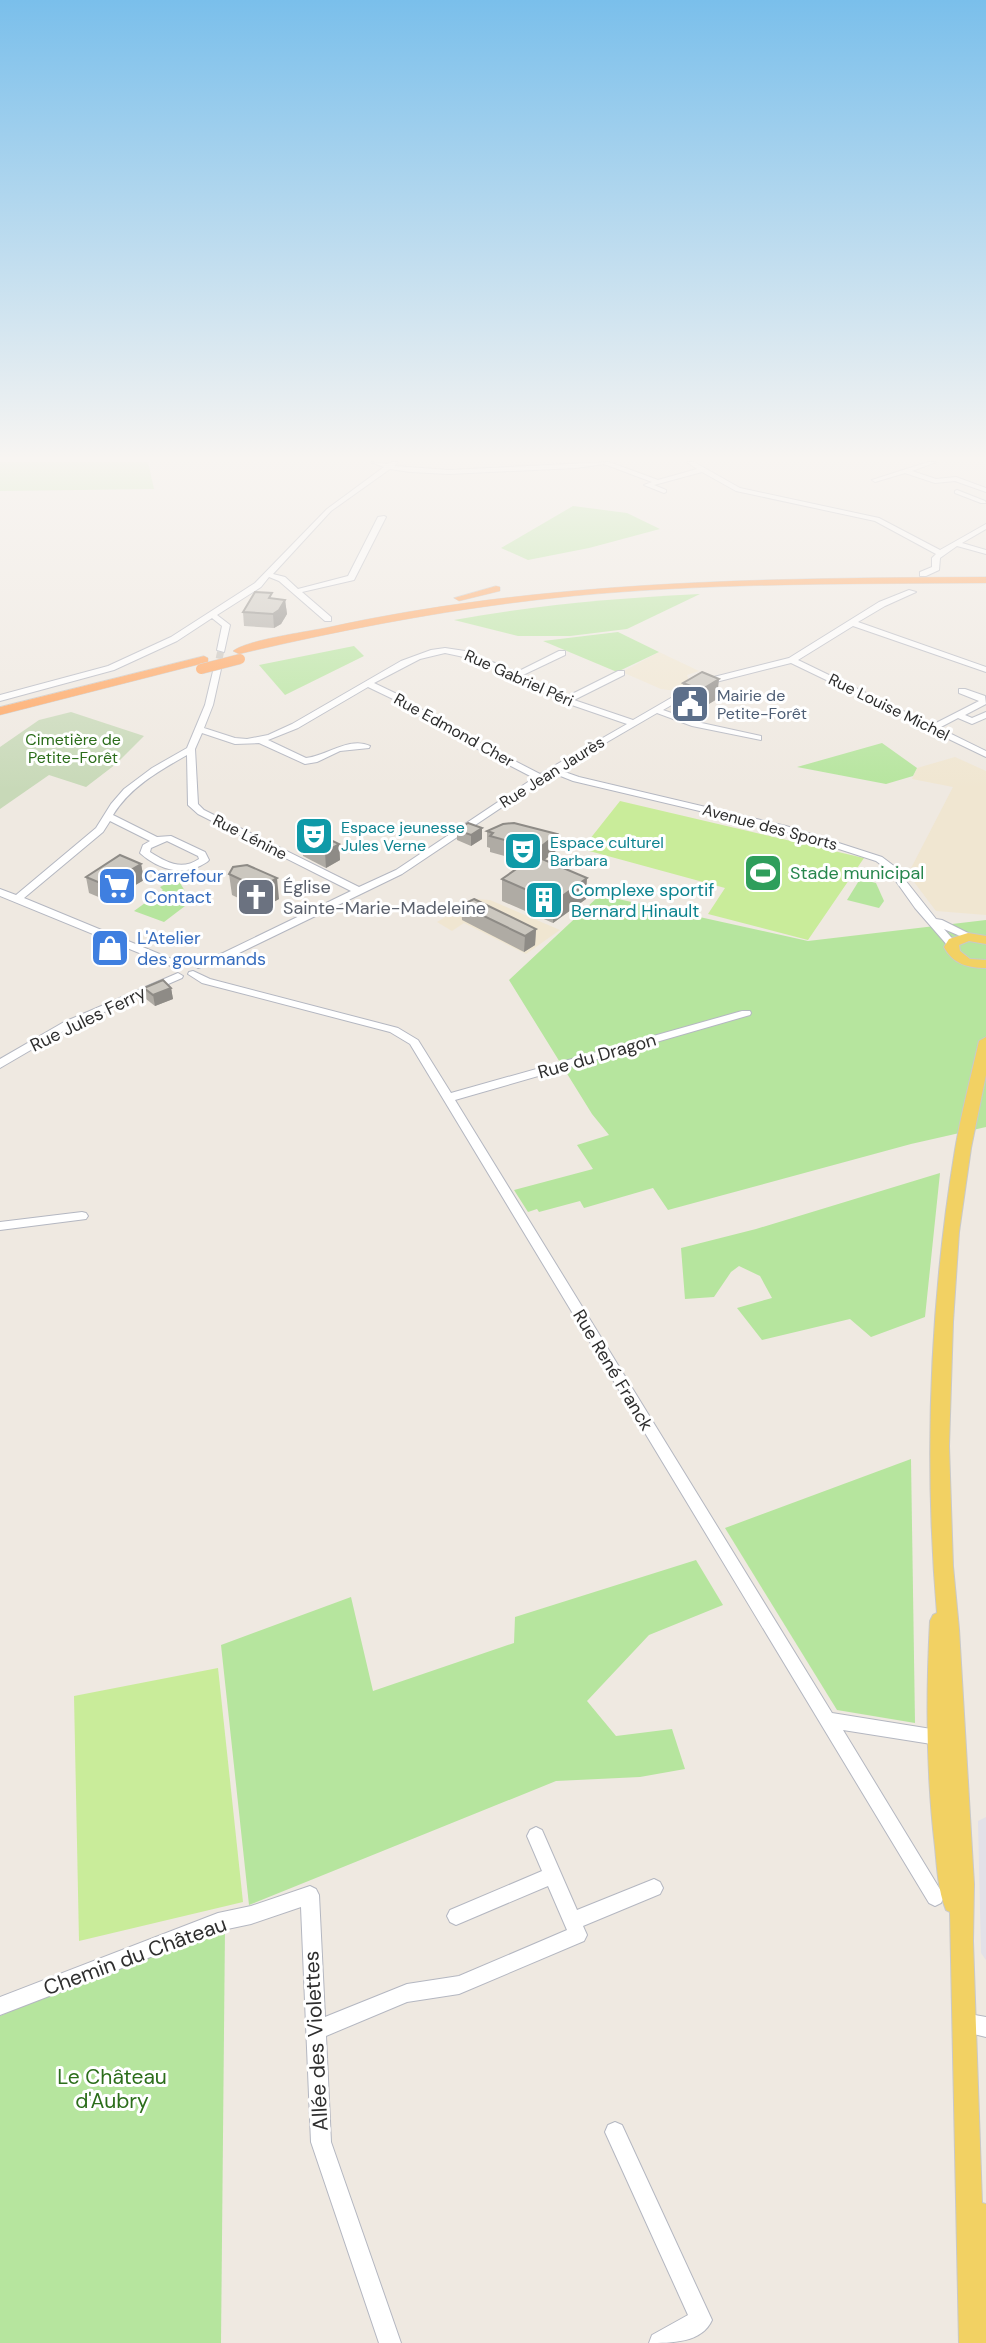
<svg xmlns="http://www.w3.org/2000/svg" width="986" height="2343" font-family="'DM Sans',sans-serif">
  <rect width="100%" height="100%" fill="#efe9e1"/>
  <path fill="#e3e1e8" d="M986,1817V1960L981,1953L978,1821Z"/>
  <g fill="#f0e6d1">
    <path d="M659,652L699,671L687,675L690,683L676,691L661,689L622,672Z"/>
    <path d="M955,757L986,771V915L936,911L908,874L953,787L912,779L917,768Z"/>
    <path d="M475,899L490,900L560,930L526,954L464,923L452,931L437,922Z"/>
  </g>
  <g fill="#b6e59e">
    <path d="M0,462H148L154,489L0,491Z"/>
    <path d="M573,506L627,513L660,529L589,548L528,560L501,548Z"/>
    <path d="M700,594L627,629L570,636H518L454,620C536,605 617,598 700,594Z"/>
    <path d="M618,632L659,652L617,672L543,641Z"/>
    <path d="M354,646L364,656L285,695L259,665Z"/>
    <path d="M882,743L917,768L913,776L886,784L797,767Z"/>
    <path d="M177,878L188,896L185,906L164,922L134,911L163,890L160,887Z"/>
    <path d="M860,879L876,883L884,901L879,908L847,900Z"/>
    <path d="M600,895L808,941L986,920V1127L911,1144L668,1210L653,1188L584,1208L580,1201L539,1212L537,1209L528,1212L514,1190L593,1169L577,1145L609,1135L592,1114L509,980Z"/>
    <path d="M940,1173L925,1317L871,1337L850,1319L762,1340L737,1308L772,1298L760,1276L739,1266L731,1272L714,1297L685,1299L681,1248L756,1229Z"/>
    <path d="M911,1459L915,1723L837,1710L725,1528Z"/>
    <path d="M696,1560L723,1605L649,1635L587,1701L616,1736L672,1729L685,1769L640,1777L556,1781L249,1905L221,1645L351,1597L373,1691L514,1643L515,1617Z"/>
    <path d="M225,1928L221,2343H0V2016L79,1981Z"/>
  </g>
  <path fill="#c8d9b8" d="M71,712L144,736L116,764L86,787L49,775L0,809V747L39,720Z"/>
  <g fill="#c9ec9a">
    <path d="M620,801L864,858L808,940L708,914L725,888L582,849Z"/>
    <path d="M218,1668L243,1902L79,1941L74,1696Z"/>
  </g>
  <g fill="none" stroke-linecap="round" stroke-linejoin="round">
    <path stroke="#c8c4bd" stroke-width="7" stroke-dasharray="7 3.5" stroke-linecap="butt" d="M217,669L221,650"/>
    <defs>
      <g id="minor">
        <path d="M371,462L388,464L391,462H398L394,466L449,470L609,462L658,480L697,469L687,462H694L740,488L879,518L940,550L986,524V529L962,543L986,550V554L957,546L940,558L939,570L926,576H920V572L932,567V558L936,554L875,521L736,491L702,472L654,485L666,490V492L664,493L644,485L652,482L604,464L576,468L449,474L410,472L390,469L331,511L273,574L285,577L298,589L348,576L378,517L384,516L386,517L354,580L302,592L331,617V621H325L279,581L269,577L261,587L217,615L230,625L224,652L217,650L222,626L212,618L177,641L114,670L0,701V695L108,666L171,637L255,583L327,509L384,467Z"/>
        <path d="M928,462H936L912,471L936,479L956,477L986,488V492L955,481L935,483L905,473L875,482L872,480Z"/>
        <path d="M957,490L985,501L986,503H981L955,493V491Z"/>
        <path d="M909,590L916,592L885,606L858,622L986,667V672L853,626L798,660L932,725L979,701L959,693V689H965L985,696L986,704L965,715L972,718L986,712V718L972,724L958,718L939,728L986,751V757L791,663L708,684L663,710L697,722L761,736V740L692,726L657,713L559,770L579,777L786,826L882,857L894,866L936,919L942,920L976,937L975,939H967L944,929L957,944L956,946H948L915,908L888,870L876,861L780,830L573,781L553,773L402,874L231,957L198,968L193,965L194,963L223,953L351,891L198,814L188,805L187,755C159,771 130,787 113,815L157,837L171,836L205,852L209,860L207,862C185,877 160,871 140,853L143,845L150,841L110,821L103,832L24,898L179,962L180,964L179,966H171L0,896V889L16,895L96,828L111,804L124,789L152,768L187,748L205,705L214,667L221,669L213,705L204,728L235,738L247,739L268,735L292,724L401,661L431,650L445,648L465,651L517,672L559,651H565V655L523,675L566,697L618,671H624V675L574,700L633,720L702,680L789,658L879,602ZM445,653L478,660L563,702L627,724L540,774L453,729L399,695L374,683L420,659ZM368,687L393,699L447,733L534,778L396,870L359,887L204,810L198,804L195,749L202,733L235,744L259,743L305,764L317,762L340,751L369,748L370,746C350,736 326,756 306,758L268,740L298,728ZM167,841L198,856L199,859C181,871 166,862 150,852L151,848Z"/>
        <path d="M193,971L210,979L398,1028L418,1040L451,1093L742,1011H750L751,1013L750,1015L455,1100L832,1713L950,1732L952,1738L950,1744L944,1746L843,1730L941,1891L944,1897L941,1903L935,1906L929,1903L410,1044L390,1032L202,983L188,974L189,972Z"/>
        <path d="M178,973L183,976L182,978L72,1026L0,1068V1059L64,1022Z"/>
        <path d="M82,1212L86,1213L88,1216L86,1219L0,1230V1222Z"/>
        <path d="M536,1827L542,1830L577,1910L654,1879L660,1882L663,1888L660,1894L583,1926L587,1935L584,1941L459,1994L407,2002L326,2036L331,2142L401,2343H379L311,2142L301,1907L251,1924L218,1931L0,2015V1997L218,1913L251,1906L310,1886L316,1889L319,1895L325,2017L407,1984L459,1976L567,1930L548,1886L456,1925L450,1922L447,1916L450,1910L542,1871L527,1836L530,1830Z"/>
        <path d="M964,2013L986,2017V2037L957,2030L954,2023L957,2016Z"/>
        <path d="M615,2122L622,2125L712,2320C702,2343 671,2343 649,2343L652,2335L688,2315L605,2132L608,2125Z"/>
      </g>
      <g id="major">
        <path d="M968,933L986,936V944L969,941L959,945L960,951L970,959L986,960V968C968,968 953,964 944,947L949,939Z"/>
        <path d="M986,1037V1075L971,1148L959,1232L953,1322L949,1446L953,1566L959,1629L974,1884L973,1941L982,2203L986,2204V2343H959L950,1912L946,1910C938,1891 937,1867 935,1847C926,1772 926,1696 930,1621L933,1615L937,1613C924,1460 930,1302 955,1150C961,1114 971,1077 979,1041Z"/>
      </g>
      <g id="highway">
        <path d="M986,577V583C848,584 710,583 573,596C460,607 349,628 239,654L233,651C247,640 305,632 325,628C543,580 764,578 986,577Z"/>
        <path d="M496,586L500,587V591L459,601L454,598Z"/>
        <path d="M204,656L208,658V662L0,715V707Z"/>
      </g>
    </defs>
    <use href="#minor" stroke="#b4b7c1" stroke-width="2"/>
    <use href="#major" stroke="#c9c9c9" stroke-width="2"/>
    <use href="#highway" stroke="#c9c9c9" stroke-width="1"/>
    <use href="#minor" fill="#fff" fill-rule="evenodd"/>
    <use href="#major" fill="#f2d163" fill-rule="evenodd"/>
    <use href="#highway" fill="#ffa35c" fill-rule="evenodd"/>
    <defs>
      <path id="highway-bridge" d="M201,669L240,659"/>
    </defs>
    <use href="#highway-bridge" stroke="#c9c9c9" stroke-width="11" stroke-linecap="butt"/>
    <use href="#highway-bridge" stroke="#ffa35c" stroke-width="10"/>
  </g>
  <g fill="#afaba4">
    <path d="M273,598L285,600L287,614L281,624L274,628L244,626L243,612Z"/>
    <path d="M702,672L717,699L699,710L681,703L683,683Z"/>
    <path d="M457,830L482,839L471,846L457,840Z"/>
    <path d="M487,831L557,850L544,860L586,899L553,923L502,901V879L527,862L490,852V848L487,847Z"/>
    <path d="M301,841L339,844L340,860L326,868L303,856Z"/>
    <path d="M141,864L144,880L108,901L89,893L86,877Z"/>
    <path d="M233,867L279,899L261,909L232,895L229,874Z"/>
    <path d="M461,905L536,929L535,945L524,952L462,920Z"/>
    <path d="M144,988H171L173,999L155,1006L146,999Z"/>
  </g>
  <g fill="#8e8b86">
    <path d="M285,600L287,614L281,624L274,628L273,614Z"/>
    <path d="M719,679L717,699L699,710L701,690Z"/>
    <path d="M482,828V839L471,846V835Z"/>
    <path d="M557,834V850L538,865V849Z"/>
    <path d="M339,844L340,860L326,868L325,852Z"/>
    <path d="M141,864L144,880L108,901L105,885Z"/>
    <path d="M277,878L279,899L261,909L259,888Z"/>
    <path d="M587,878L586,899L553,923L554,902Z"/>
    <path d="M536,929L535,945L524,952L525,936Z"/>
    <path d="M171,988L173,999L155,1006L153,995Z"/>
  </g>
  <g fill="#cbc7bf" stroke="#8e8b86" stroke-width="2">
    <path d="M255,592L272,593L269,598L285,600L279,610L273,614L243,612Z"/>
    <path d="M702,672L719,679L701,690L683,683Z"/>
    <path d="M468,823L482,828L471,835L457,830Z"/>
    <path d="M514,823L557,834L538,849L490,836L493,833L487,831L503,824Z"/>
    <path d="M316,833L339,844L325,852L301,841Z"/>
    <path d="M120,855L141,864L105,885L86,877Z"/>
    <path d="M535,856L587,878L554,902L502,879Z"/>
    <path d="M247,865L277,878L259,888L229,874L233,867Z"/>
    <path d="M474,899L536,929L525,936L461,905Z"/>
    <path d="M163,980L171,988L153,995L144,988Z"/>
  </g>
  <linearGradient id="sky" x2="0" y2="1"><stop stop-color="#7abfeb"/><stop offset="0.58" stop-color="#f8f5f2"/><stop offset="1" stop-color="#f8f5f2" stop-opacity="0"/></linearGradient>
  <rect width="986" height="790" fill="url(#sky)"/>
  <defs>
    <symbol id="civic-square" viewBox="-11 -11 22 22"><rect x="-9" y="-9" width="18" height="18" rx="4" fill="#5c6f8a" stroke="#fff"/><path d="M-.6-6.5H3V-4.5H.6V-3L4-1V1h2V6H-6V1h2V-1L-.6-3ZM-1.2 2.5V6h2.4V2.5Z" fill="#fff"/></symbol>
    <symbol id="theatre-square" viewBox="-11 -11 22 22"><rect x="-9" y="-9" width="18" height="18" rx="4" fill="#0f9aa8" stroke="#fff"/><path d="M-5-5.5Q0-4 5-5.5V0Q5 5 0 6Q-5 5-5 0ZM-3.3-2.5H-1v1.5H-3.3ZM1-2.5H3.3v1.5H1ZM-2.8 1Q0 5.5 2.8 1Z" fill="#fff"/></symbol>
    <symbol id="stadium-square" viewBox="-11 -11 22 22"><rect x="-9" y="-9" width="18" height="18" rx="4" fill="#2e9e5b" stroke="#fff"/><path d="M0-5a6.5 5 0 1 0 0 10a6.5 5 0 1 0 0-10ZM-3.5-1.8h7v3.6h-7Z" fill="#fff"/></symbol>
    <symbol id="supermarket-square" viewBox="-11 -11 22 22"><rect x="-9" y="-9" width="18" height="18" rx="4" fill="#3f7fe0" stroke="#fff"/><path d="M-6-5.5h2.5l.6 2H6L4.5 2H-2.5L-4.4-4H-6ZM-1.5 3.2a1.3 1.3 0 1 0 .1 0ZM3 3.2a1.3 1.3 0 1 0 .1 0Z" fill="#fff"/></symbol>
    <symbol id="church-square" viewBox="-11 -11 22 22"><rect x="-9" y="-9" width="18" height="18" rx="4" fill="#6b7280" stroke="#fff"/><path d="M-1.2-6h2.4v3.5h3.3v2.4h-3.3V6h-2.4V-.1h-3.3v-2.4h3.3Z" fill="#fff"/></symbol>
    <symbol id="building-square" viewBox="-11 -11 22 22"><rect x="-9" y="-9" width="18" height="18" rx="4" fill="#0f9aa8" stroke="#fff"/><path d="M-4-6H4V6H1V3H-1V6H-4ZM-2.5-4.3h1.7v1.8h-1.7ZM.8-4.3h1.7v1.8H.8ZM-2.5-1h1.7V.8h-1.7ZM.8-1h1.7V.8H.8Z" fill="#fff"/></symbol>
    <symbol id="shop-square" viewBox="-11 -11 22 22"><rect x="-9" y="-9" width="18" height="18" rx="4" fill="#3f7fe0" stroke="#fff"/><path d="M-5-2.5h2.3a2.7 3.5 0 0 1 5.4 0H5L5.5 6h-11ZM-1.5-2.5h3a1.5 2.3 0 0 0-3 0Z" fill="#fff"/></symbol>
  </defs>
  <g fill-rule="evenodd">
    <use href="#civic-square" x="668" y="682" width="44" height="44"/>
    <use href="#theatre-square" x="292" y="814" width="44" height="44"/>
    <use href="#theatre-square" x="501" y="829" width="44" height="44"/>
    <use href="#stadium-square" x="741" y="851" width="44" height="44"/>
    <use href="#supermarket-square" x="95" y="864" width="44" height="44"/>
    <use href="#church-square" x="234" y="875" width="44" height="44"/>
    <use href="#building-square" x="522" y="878" width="44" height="44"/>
    <use href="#shop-square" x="88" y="926" width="44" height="44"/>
  </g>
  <g text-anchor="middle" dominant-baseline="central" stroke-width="6" stroke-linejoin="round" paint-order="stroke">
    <g font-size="16" fill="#2e2e2e" stroke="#fff">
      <text transform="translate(519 678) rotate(24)">Rue Gabriel Péri</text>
      <text transform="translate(889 707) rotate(26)">Rue Louise Michel</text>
      <text transform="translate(454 730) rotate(29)">Rue Edmond Cher</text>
      <text transform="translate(552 772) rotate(-32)">Rue Jean Jaurès</text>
      <text transform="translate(770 827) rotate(15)">Avenue des Sports</text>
      <text transform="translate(250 837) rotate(27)">Rue Lénine</text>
    </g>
    <g font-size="16" fill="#4e5e75" stroke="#fff" text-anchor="start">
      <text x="717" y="695">Mairie de<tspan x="717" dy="18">Petite-Forêt</tspan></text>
    </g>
    <g font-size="16" fill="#2c6e1b" stroke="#fff">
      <text x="73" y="739">Cimetière de<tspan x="73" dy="18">Petite-Forêt</tspan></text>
    </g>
    <g font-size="16" fill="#0d838f" stroke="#fff" text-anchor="start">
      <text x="341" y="827">Espace jeunesse<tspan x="341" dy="18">Jules Verne</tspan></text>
      <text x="550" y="842">Espace culturel<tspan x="550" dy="18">Barbara</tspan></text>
    </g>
    <g font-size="18" fill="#27864d" stroke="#fff" text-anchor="start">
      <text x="790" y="873">Stade municipal</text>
    </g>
    <g font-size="18" fill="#366cbe" stroke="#fff" text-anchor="start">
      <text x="144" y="876">Carrefour<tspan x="144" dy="21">Contact</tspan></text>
      <text x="137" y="938">L'Atelier<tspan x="137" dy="21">des gourmands</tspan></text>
    </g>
    <g font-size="18" fill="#5b616d" stroke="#fff" text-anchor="start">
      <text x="283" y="887">Église<tspan x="283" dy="21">Sainte-Marie-Madeleine</tspan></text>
    </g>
    <g font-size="18" fill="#0d838f" stroke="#fff" text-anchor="start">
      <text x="571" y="890">Complexe sportif<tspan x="571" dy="21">Bernard Hinault</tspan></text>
    </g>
    <g font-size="18" fill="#2e2e2e" stroke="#fff">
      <text transform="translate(88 1019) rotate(-26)">Rue Jules Ferry</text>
      <text transform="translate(597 1056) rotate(-16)">Rue du Dragon</text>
      <text transform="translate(613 1370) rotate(59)">Rue René Franck</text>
    </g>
    <g font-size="21" fill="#2e2e2e" stroke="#fff">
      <text transform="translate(135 1956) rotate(-20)">Chemin du Château</text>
      <text transform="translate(316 2041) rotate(-93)">Allée des Violettes</text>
    </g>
    <g font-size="21" fill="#2c6e1b" stroke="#fff">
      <text x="112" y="2077">Le Château<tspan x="112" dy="24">d'Aubry</tspan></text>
    </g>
  </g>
</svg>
